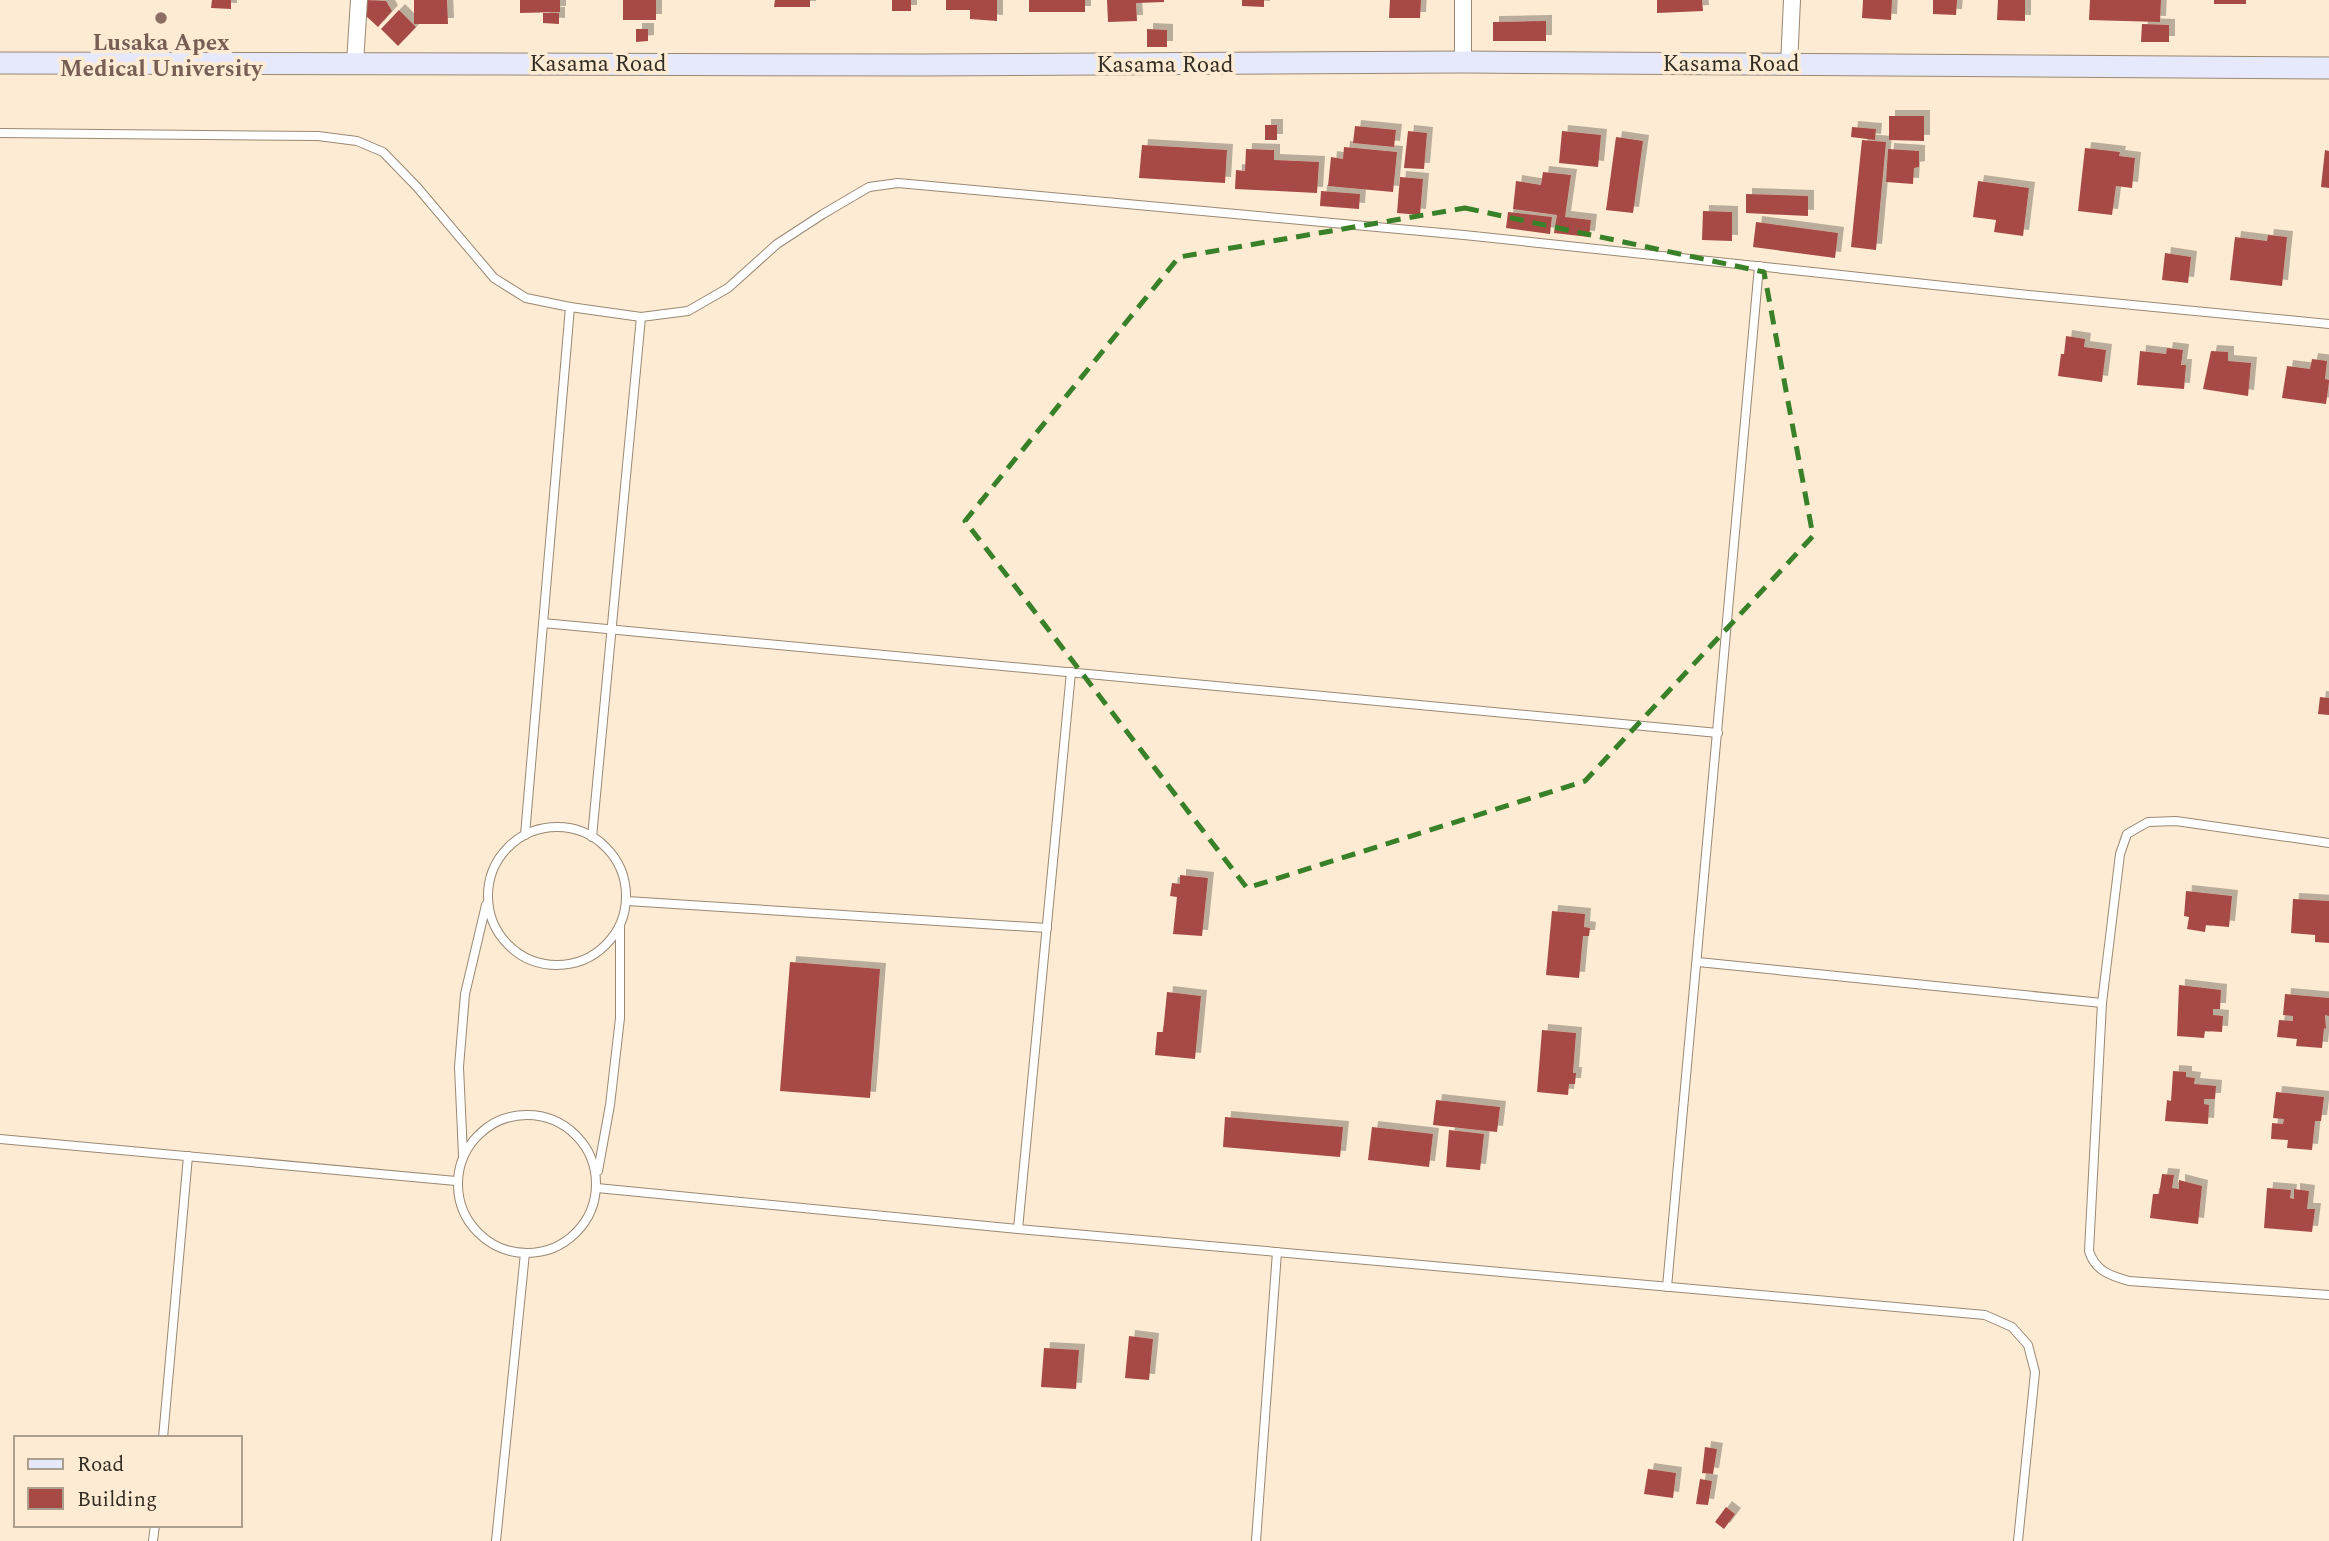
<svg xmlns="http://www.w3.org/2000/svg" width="2329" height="1541" font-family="Spectral,serif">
  <defs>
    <filter id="shadow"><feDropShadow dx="6" dy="-6" stdDeviation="0" flood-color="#0004"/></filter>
  </defs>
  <rect width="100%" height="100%" fill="#fdebd3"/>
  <g fill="#a74a45" filter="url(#shadow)">
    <path d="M212,0H231V9L211,8Z"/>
    <path d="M367,0L386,1L392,11L378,27L366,16Z"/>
    <path d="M414,0H447L448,24H414Z"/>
    <path d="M520,0H560V12L520,13Z"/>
    <rect x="623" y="0" width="33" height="20"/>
    <path d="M775,0H810V7H774Z"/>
    <rect x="892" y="0" width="19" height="11"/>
    <path d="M946,0H997V21L970,19V10H946Z"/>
    <rect x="1029" y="0" width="56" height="12"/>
    <path d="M1107,0H1164V2L1136,3L1137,21L1108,22Z"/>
    <path d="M1242,0H1264V7L1242,6Z"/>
    <path d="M1390,0H1421L1420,18H1389Z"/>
    <path d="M1657,0H1702L1703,11L1657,13Z"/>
    <path d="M1863,0H1892L1891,20L1862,18Z"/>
    <path d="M1933,0H1957L1956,15L1933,14Z"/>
    <path d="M1998,0H2025V21L1997,20Z"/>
    <path d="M2090,0H2161L2160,22L2089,20Z"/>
    <rect x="2214" y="0" width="32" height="4"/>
    <path d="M399,10L416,27L398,46L381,29Z"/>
    <path d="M543,13H559V24L543,23Z"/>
    <path d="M1546,21V41H1493V22Z"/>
    <path d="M2142,24L2169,25V42H2141Z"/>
    <path d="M636,29H648V41L636,42Z"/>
    <path d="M1147,29L1167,30V47H1147Z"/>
    <path d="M1889,116H1924V141L1889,140Z"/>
    <rect x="1265" y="125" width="12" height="15"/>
    <path d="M1355,126L1396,130L1394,147L1353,143Z"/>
    <path d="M1852,127L1876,129L1875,140L1851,137Z"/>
    <path d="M1408,131L1427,133L1424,169L1404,168Z"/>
    <path d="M1562,131L1601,135L1598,167L1559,163Z"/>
    <path d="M1616,137L1643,141L1633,213L1606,210Z"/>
    <path d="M1862,140L1886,142L1876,250L1851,247Z"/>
    <path d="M1142,145L1227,150L1225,183L1139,178Z"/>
    <path d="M1344,147L1397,152L1393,192L1328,186L1331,157L1343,159Z"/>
    <path d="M2085,148L2120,152L2119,156L2135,158L2132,188L2116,186L2112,215L2078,211Z"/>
    <path d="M1246,149L1274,150V160L1319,162L1317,193L1235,189L1236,170L1245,171Z"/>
    <path d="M1888,149L1919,151V167L1914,168L1913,184L1886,182Z"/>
    <path d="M2325,150L2329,151V188L2321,187Z"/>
    <path d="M1543,172L1571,175L1565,217L1591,220L1589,237L1554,233L1557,215L1513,209L1516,181L1541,185Z"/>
    <path d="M1400,177L1423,179L1420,215L1397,213Z"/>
    <path d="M1978,181L2029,188L2023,236L1994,232L1996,220L1973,217Z"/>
    <path d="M1321,191L1360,194L1359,209L1320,206Z"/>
    <path d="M1746,194L1808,196V216L1746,213Z"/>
    <path d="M1703,211L1732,212V241L1702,240Z"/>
    <path d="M1508,212L1552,217L1550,234L1506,228Z"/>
    <path d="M1756,222L1838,233L1835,258L1753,247Z"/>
    <path d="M2268,235L2287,237L2282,286L2230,280L2235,237L2267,241Z"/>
    <path d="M2165,253L2191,257L2188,283L2162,280Z"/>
    <path d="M2066,336L2085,339L2084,347L2106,350L2102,382L2058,376L2061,354H2064Z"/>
    <path d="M2167,348L2183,350L2181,365H2186L2184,389L2137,385L2140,351L2166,354Z"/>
    <path d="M2211,351L2228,352V361L2251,363L2248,396L2203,389Z"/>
    <path d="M2312,359L2327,361L2325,379L2329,380V382L2326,404L2282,398L2287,366L2310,369Z"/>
    <path d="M2320,697L2329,698V715L2318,714Z"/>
    <path d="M1180,875L1208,878L1202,936L1173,934L1177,897L1170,896L1172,883L1180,884Z"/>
    <path d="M2186,891L2232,896L2229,927L2206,925L2205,932L2187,929L2189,917L2184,916Z"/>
    <path d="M2293,899L2329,901V943L2315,942V935L2291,933Z"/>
    <path d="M1552,911L1585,914L1584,927L1590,928L1589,936H1583L1579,978L1546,975Z"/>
    <path d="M790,962L880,969L870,1098L780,1091Z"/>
    <path d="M2179,985L2221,990L2220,1009H2213V1015L2223,1016L2222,1032L2205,1031L2204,1038L2177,1036Z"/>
    <path d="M1167,992L1201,996L1195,1059L1155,1055L1157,1032H1163Z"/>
    <path d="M2285,994L2329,998V1016L2325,1015L2326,1029L2324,1028L2322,1048L2296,1046L2297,1039L2277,1037L2279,1020L2293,1021V1016L2283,1015Z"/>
    <path d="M1542,1030L1576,1033L1573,1073H1576L1575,1084H1569L1568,1095L1537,1092Z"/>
    <path d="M2173,1071L2186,1072V1077L2195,1078L2194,1084L2216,1086L2215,1099H2204V1104L2209,1105L2208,1124L2165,1121L2167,1100L2171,1101Z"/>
    <path d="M2276,1092L2324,1097L2321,1121H2315L2312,1150L2287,1148L2288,1140L2271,1139L2272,1123L2283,1124L2284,1119L2273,1118Z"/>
    <path d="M1436,1100L1500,1107L1497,1132L1433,1125Z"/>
    <path d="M1225,1117L1343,1127L1340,1157L1223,1147Z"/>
    <path d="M1372,1127L1433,1134L1429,1167L1368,1160Z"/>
    <path d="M1449,1130L1484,1134L1480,1170L1446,1167Z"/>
    <path d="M2162,1174L2174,1175L2172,1188L2179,1189V1180L2202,1186L2198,1224L2150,1218L2153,1194H2159Z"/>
    <path d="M2267,1188L2291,1190L2290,1198L2294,1199V1189L2309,1191L2307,1209H2315L2312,1232L2264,1228Z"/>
    <path d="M1129,1336L1153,1339L1149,1380L1125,1378Z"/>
    <path d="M1044,1348L1079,1350L1076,1389L1041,1387Z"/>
    <path d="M1705,1447L1717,1449L1713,1474L1702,1473Z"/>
    <path d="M1648,1469L1676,1473L1673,1498L1644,1494Z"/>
    <path d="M1700,1479L1712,1481L1708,1505L1696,1504Z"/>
    <path d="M1726,1507L1735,1514L1724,1529L1715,1522Z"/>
  </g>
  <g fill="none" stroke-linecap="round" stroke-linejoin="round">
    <defs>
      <g id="lane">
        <path d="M0,133L318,136L357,141L383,152L417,187L494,278L526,298L570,307L641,317L688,311L728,288L777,244L823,214L869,187L898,183L1464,235L2019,294L2329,324"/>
        <path d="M543,623L1718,733"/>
        <circle cx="557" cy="896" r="69"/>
        <path d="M525,835L570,307"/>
        <path d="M592,837L641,317"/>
        <path d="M2329,843L2176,821L2148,822L2127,834L2120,854L2102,1003L2089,1251C2095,1271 2111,1276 2129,1281L2329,1295"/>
        <path d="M627,901L1047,928"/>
        <path d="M1698,962L2102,1003"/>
        <circle cx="527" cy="1184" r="69"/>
        <path d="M0,1139L456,1181"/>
        <path d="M463,1155L459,1067L465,994L486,905"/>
        <path d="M598,1171L610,1105L620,1018V927"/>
        <path d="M597,1188L1018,1229L1985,1315L2012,1327L2028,1345L2035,1372L2018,1541"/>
        <path d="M1018,1229L1071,672"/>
        <path d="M1667,1287L1759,266"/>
        <path d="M163,1438L188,1156"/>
        <path d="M153,1541L155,1525"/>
        <path d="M496,1541L525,1253"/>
        <path d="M1256,1541L1277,1252"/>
      </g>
      <g id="street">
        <path d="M1463,0V62"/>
        <path d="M355,63L359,0"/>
        <path d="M1789,65L1792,0"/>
      </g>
      <path id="secondary" d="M0,63L922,65L1463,62L2329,68"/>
    </defs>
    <use href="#lane" stroke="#998873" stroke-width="10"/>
    <use href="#street" stroke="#998873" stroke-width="18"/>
    <use href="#secondary" stroke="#998873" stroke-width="23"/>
    <use href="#lane" stroke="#fff" stroke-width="8"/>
    <use href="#street" stroke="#fff" stroke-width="16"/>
    <use href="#secondary" stroke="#e6e8fc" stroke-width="21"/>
  </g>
  <path fill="none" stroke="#398128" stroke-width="5" stroke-dasharray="14 9" stroke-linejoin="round" d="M1465,208L1764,272L1813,536L1585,781L1247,888L965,521L1179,257Z"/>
  <circle fill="#8d6e63" stroke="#fdebd3" stroke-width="2.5" cx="161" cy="18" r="7"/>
  <g text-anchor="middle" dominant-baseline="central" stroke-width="7" stroke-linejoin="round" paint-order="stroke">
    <g font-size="23" font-weight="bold" fill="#785e54" stroke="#fdebd3">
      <text x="161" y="43">Lusaka Apex<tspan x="161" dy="26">Medical University</tspan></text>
    </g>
    <g font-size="23" fill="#332d23" stroke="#fdebd3">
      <text x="598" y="64">Kasama Road</text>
      <text x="1731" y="64">Kasama Road</text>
      <text x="1165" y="65">Kasama Road</text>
    </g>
  </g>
  <rect x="14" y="1436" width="228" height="91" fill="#fdebd3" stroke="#ac9f8d" stroke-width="2"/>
  <rect x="28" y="1459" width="35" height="10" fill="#e6e8fc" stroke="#ac9f8d" stroke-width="2"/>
  <text x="77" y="1471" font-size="21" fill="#332d23">Road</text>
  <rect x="28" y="1488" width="35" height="21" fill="#a74a45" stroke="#ac9f8d" stroke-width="2"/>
  <text x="77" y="1506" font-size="21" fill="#332d23">Building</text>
</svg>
